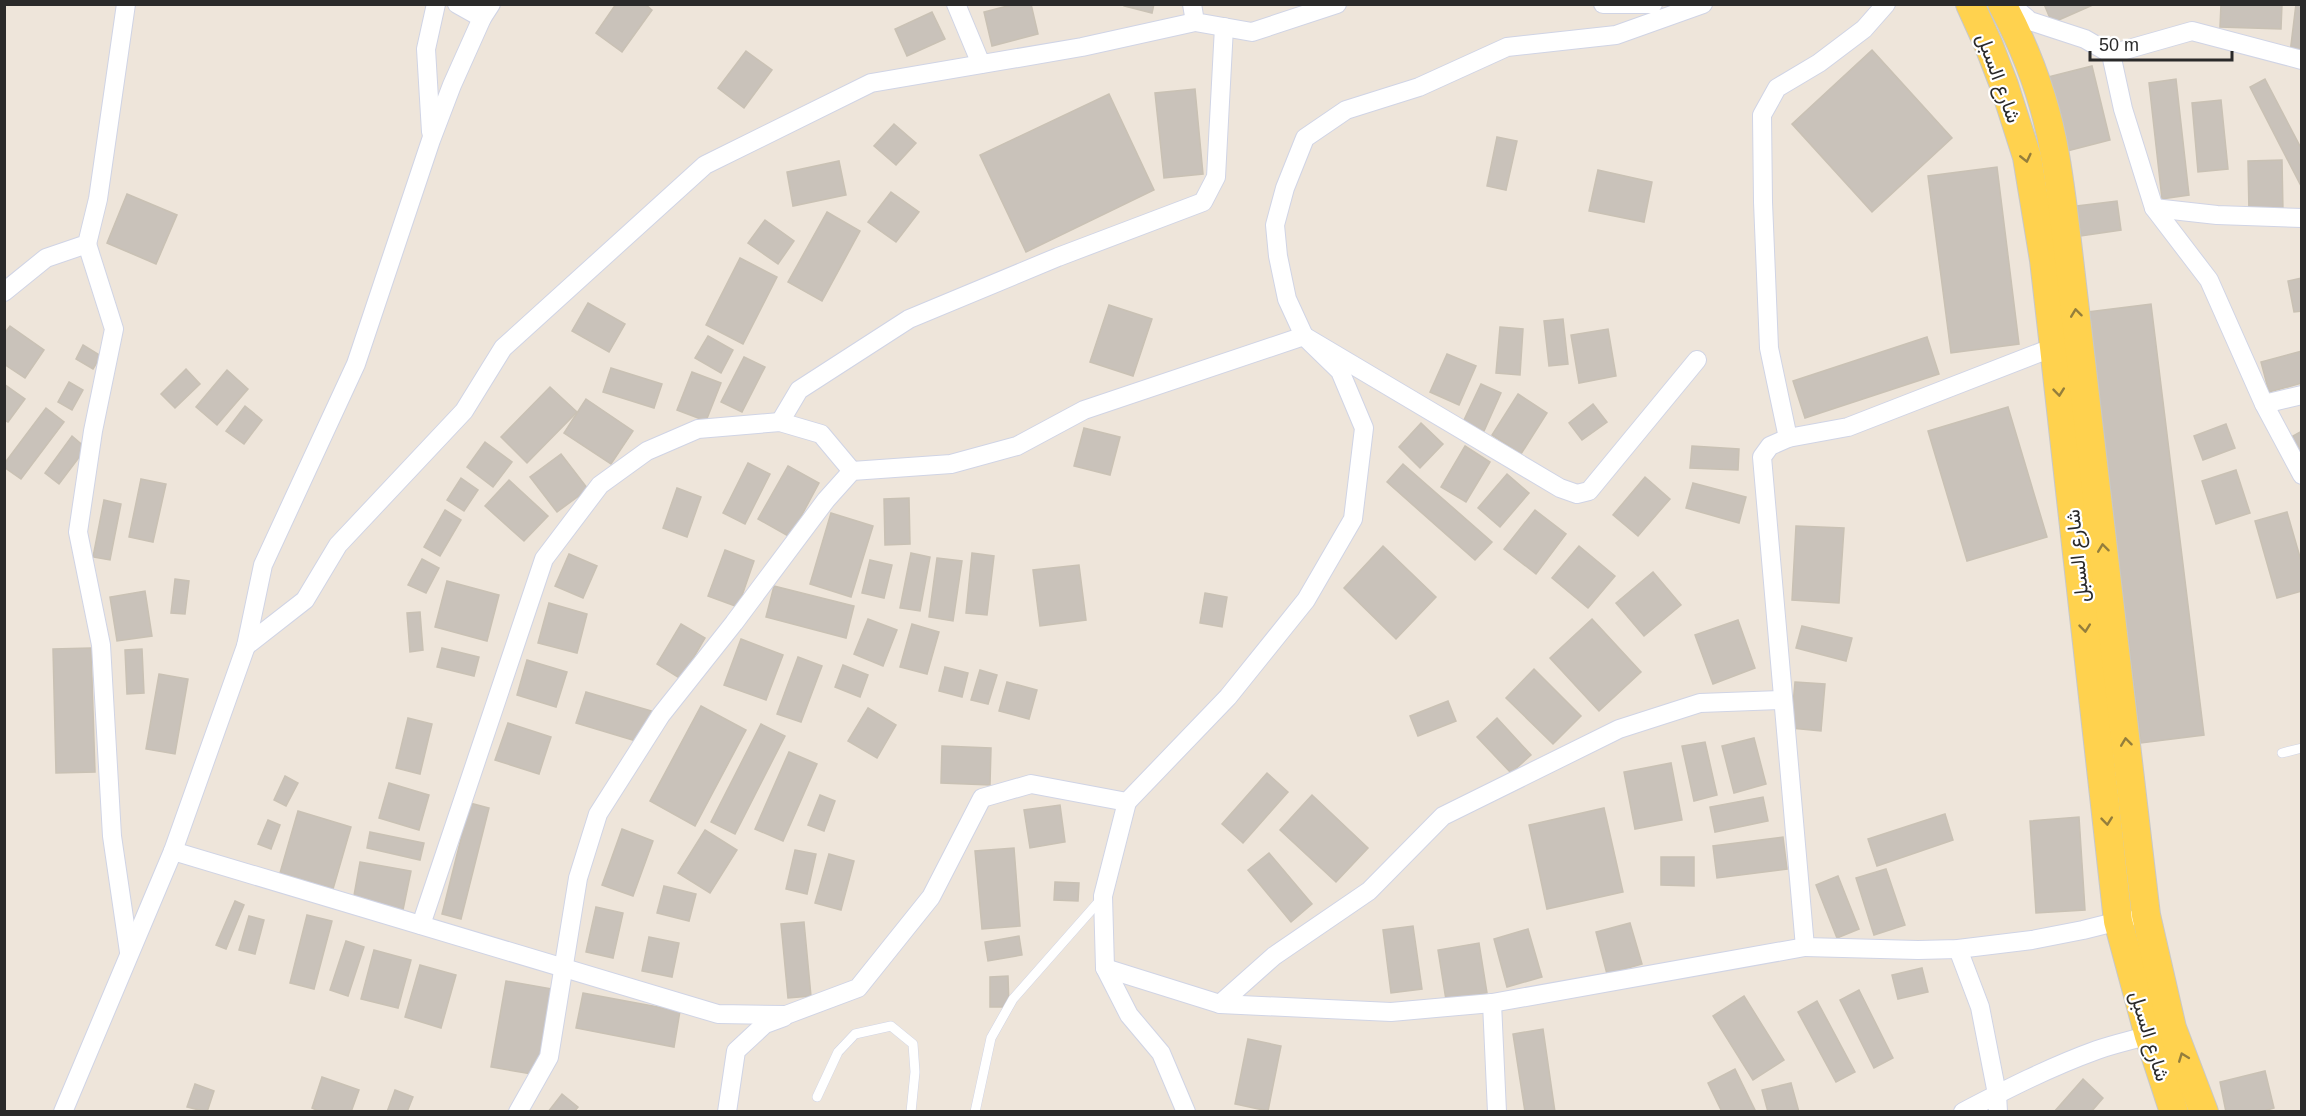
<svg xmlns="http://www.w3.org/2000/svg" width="2306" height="1116" font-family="Arial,Vazirmatn,sans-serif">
  <rect width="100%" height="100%" fill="#eee5da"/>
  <g fill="#c9c2ba" stroke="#c9c1b4" stroke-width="1.5">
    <path d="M616,4H645L652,10L622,52L596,33Z"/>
    <path d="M1015,4H1031L1038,34L992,46L984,12Z"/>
    <path d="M1124,4H1154L1152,13L1124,6Z"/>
    <path d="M2044,4H2095L2052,23Z"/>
    <path d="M2221,4H2282L2281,29L2220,27Z"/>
    <path d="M2296,4H2302V55L2290,53Z"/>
    <path d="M932,12L945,39L907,56L895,29Z"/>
    <path d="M1872,50L1952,138L1872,212L1792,124Z"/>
    <path d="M746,51L772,70L744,108L718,88Z"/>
    <path d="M2092,66L2110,140L2063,152L2044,78Z"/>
    <path d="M2176,79L2189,195L2162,199L2149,83Z"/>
    <path d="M2265,79L2302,150L2301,186L2250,87Z"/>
    <path d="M1195,89L1203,174L1164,178L1155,93Z"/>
    <path d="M1109,94L1154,190L1026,252L980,155Z"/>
    <path d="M2221,100L2228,169L2198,172L2192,103Z"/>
    <path d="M894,124L916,143L896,165L874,146Z"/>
    <path d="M1497,137L1517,141L1506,190L1487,186Z"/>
    <path d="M2282,160L2283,212L2249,213L2248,161Z"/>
    <path d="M839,161L846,195L793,206L787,172Z"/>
    <path d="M1997,167L2019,344L1951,353L1928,176Z"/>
    <path d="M1598,170L1652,182L1644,222L1589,211Z"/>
    <path d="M891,192L919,212L896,242L868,222Z"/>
    <path d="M127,194L177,215L156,264L107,243Z"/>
    <path d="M2117,201L2121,230L2081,236L2077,206Z"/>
    <path d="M827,212L860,231L822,301L788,282Z"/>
    <path d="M765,220L794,241L778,264L748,243Z"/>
    <path d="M740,258L777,277L743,344L706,325Z"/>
    <path d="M2302,278V311L2294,312L2288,281Z"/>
    <path d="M588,303L625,324L609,352L572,331Z"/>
    <path d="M2151,304L2204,735L2141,743L2088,312Z"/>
    <path d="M1109,305L1152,319L1133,376L1090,362Z"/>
    <path d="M1563,319L1568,364L1549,366L1544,321Z"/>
    <path d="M10,326L44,350L25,378L4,364V334Z"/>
    <path d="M1500,327L1523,329L1520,375L1496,373Z"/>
    <path d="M1608,329L1616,376L1579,383L1571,335Z"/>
    <path d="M708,336L733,350L721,373L695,358Z"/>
    <path d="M1927,337L1939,374L1805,418L1793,381Z"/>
    <path d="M83,345L101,356L93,369L76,359Z"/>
    <path d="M2302,351V383L2269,392L2261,362Z"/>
    <path d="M1447,354L1476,366L1459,405L1430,392Z"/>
    <path d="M744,357L765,367L742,412L721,402Z"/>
    <path d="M611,368L662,384L654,408L603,392Z"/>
    <path d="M186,369L200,384L175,408L161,394Z"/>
    <path d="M227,370L248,389L217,425L196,407Z"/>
    <path d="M692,372L721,383L706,421L677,410Z"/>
    <path d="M69,382L83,390L72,410L58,402Z"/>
    <path d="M4,384L25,399L8,422L4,420Z"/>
    <path d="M1481,384L1501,393L1484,431L1463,422Z"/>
    <path d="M550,387L577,412L527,463L501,437Z"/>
    <path d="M1518,394L1547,413L1521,454L1492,435Z"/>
    <path d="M586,399L633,431L611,464L564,433Z"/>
    <path d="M1593,404L1607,422L1582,440L1569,423Z"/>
    <path d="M245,406L262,420L244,444L226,431Z"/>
    <path d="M2008,407L2047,537L1967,561L1928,431Z"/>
    <path d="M46,408L64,422L21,479L4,467V464Z"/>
    <path d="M1421,423L1443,444L1420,468L1399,447Z"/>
    <path d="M2226,424L2235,448L2203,460L2194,436Z"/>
    <path d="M1084,428L1120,437L1110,475L1074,466Z"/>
    <path d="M2302,431V469L2284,441Z"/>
    <path d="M72,436L86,448L59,484L45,473Z"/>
    <path d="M485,442L512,462L493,487L467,467Z"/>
    <path d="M1465,446L1490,462L1466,502L1441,487Z"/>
    <path d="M1692,446L1739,449L1738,470L1690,468Z"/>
    <path d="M561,454L588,489L557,512L530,477Z"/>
    <path d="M748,463L770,474L745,524L723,513Z"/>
    <path d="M1403,464L1492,542L1475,560L1387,482Z"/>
    <path d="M788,466L819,483L790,537L758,519Z"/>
    <path d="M2236,470L2250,513L2216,524L2202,481Z"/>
    <path d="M1507,474L1529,493L1500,527L1478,508Z"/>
    <path d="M1645,477L1670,499L1638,536L1613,515Z"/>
    <path d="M461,478L478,490L464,511L447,500Z"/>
    <path d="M141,479L166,484L153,542L129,537Z"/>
    <path d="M509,480L548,516L524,541L485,506Z"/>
    <path d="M1693,483L1746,497L1739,523L1686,508Z"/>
    <path d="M677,488L701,497L687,537L663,528Z"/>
    <path d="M909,498L910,544L885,545L884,499Z"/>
    <path d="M104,500L121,504L110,560L93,557Z"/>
    <path d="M445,510L461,520L440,556L424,547Z"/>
    <path d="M1535,510L1566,534L1536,574L1504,549Z"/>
    <path d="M2287,512L2302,564V591L2277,598L2255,521Z"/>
    <path d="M831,513L873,526L851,597L810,584Z"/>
    <path d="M1796,526L1844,528L1839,603L1792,600Z"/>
    <path d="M1383,546L1436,597L1396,639L1344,588Z"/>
    <path d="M1579,546L1615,576L1588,608L1552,578Z"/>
    <path d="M725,550L754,561L738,607L708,596Z"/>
    <path d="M911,553L930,557L920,611L900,608Z"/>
    <path d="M972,553L994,556L987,615L966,613Z"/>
    <path d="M569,554L597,566L583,598L555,586Z"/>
    <path d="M937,558L962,561L953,621L929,617Z"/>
    <path d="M422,559L439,568L426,593L408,585Z"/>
    <path d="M870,560L892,565L884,598L862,593Z"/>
    <path d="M1079,565L1086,620L1040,626L1033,570Z"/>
    <path d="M1653,572L1681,605L1644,636L1616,603Z"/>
    <path d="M175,579L189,581L185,614L171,613Z"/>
    <path d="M447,581L499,595L487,641L435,627Z"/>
    <path d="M774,586L854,606L846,638L766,617Z"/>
    <path d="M145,591L152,636L117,641L110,597Z"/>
    <path d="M1205,593L1227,597L1222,627L1200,623Z"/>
    <path d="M549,603L587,614L577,653L538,643Z"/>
    <path d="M420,612L423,650L410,652L407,613Z"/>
    <path d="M868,619L897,630L883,666L854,654Z"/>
    <path d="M1592,619L1641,672L1599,711L1550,658Z"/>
    <path d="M1738,620L1755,668L1713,684L1695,635Z"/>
    <path d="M681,624L705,638L681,679L657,664Z"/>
    <path d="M912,624L939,632L927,674L900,667Z"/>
    <path d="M1802,626L1852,638L1846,661L1796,648Z"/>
    <path d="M741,639L783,655L766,700L724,685Z"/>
    <path d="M91,648L95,772L56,773L53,649Z"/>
    <path d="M442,648L479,657L474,676L437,667Z"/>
    <path d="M142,649L144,693L127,694L125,650Z"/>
    <path d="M798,657L822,666L801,722L777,714Z"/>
    <path d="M527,660L567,672L556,707L517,695Z"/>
    <path d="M843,665L868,675L860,697L835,687Z"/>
    <path d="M945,667L968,673L962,697L939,691Z"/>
    <path d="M1534,669L1581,716L1553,744L1506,698Z"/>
    <path d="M980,670L997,675L988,704L971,700Z"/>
    <path d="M159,674L188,679L175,754L146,749Z"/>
    <path d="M1007,682L1037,690L1029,719L999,711Z"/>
    <path d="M1795,682L1825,684L1821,731L1791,728Z"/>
    <path d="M586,692L655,712L646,744L576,723Z"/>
    <path d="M1448,701L1456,721L1418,736L1410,716Z"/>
    <path d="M701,706L746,730L695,826L650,801Z"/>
    <path d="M868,708L896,725L877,758L848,741Z"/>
    <path d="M408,718L432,724L420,774L396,768Z"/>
    <path d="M1497,718L1531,755L1511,773L1477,737Z"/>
    <path d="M508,723L551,737L539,774L495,760Z"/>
    <path d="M761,724L785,736L735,834L711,822Z"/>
    <path d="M1754,738L1766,784L1734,793L1722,746Z"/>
    <path d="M1705,742L1717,795L1694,801L1682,746Z"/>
    <path d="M942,746L991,748L990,785L941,783Z"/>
    <path d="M789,752L817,764L783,841L755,829Z"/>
    <path d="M1671,763L1682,820L1635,829L1624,772Z"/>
    <path d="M1267,773L1288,792L1243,843L1222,824Z"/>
    <path d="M285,776L298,783L286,806L274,800Z"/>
    <path d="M389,783L429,795L419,830L379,818Z"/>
    <path d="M820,795L835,801L824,831L808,825Z"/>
    <path d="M1312,795L1368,848L1336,882L1280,830Z"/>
    <path d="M1763,797L1768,821L1715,832L1710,807Z"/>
    <path d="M470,803L489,808L461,919L442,914Z"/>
    <path d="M1060,805L1065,842L1030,848L1024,810Z"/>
    <path d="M1604,808L1623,892L1547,909L1529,825Z"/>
    <path d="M298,811L351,827L333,889L280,873Z"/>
    <path d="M1945,814L1953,840L1877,866L1868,839Z"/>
    <path d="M2079,817L2085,910L2036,913L2030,821Z"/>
    <path d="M268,820L280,825L271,849L258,844Z"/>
    <path d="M622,829L653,841L633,896L602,885Z"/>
    <path d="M705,830L737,850L710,893L678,873Z"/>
    <path d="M370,832L424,843L420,860L367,848Z"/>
    <path d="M1783,837L1787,869L1717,878L1713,846Z"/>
    <path d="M1014,848L1020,926L982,929L975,851Z"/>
    <path d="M795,850L816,854L807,894L786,889Z"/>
    <path d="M1269,853L1312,904L1291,922L1248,870Z"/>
    <path d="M829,854L854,861L841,910L815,903Z"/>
    <path d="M1661,857H1694V886L1661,885Z"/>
    <path d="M360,862L411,871L403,910L353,901Z"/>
    <path d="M1886,869L1905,925L1874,935L1856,878Z"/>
    <path d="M1838,876L1859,929L1837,938L1816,885Z"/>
    <path d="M1055,882L1079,883L1078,901L1054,900Z"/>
    <path d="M664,886L696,894L689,921L657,913Z"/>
    <path d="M235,901L244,905L226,949L216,945Z"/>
    <path d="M596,907L623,913L613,958L586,952Z"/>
    <path d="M307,915L332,921L314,989L290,983Z"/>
    <path d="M249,916L264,920L255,954L239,950Z"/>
    <path d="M804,922L811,996L788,998L781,924Z"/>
    <path d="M1630,923L1642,964L1607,974L1596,932Z"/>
    <path d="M1413,926L1422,989L1391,993L1383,930Z"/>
    <path d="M1528,929L1542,977L1507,987L1494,939Z"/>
    <path d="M1019,936L1022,955L988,961L985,942Z"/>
    <path d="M649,937L679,943L672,977L642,971Z"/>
    <path d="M346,941L364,947L348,996L330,990Z"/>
    <path d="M1479,943L1487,993L1446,1000L1438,950Z"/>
    <path d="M374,950L411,960L398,1008L361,999Z"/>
    <path d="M420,965L456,975L441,1028L405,1017Z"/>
    <path d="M1922,968L1928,992L1898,999L1892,975Z"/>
    <path d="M1008,976L1009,1007H990V977Z"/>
    <path d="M506,981L558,990L543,1076L491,1067Z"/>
    <path d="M1859,990L1893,1058L1874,1068L1840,1000Z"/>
    <path d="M583,993L680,1011L674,1047L576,1028Z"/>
    <path d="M1744,996L1784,1060L1753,1080L1713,1016Z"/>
    <path d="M1817,1001L1855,1072L1836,1082L1798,1012Z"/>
    <path d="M1543,1029L1555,1112H1525L1513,1034Z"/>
    <path d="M1248,1039L1281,1046L1268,1111L1235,1104Z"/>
    <path d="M1735,1069L1756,1112H1722L1708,1083Z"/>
    <path d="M2265,1071L2274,1108L2261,1112H2226L2220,1082Z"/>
    <path d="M322,1077L359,1090L351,1112H321L312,1108Z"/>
    <path d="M2083,1079L2103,1098L2091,1112H2054Z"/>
    <path d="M1791,1083L1799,1112H1768L1762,1090Z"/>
    <path d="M195,1084L214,1091L207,1112L187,1107Z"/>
    <path d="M395,1090L413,1097L407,1112H387Z"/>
    <path d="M562,1094L578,1107L574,1112H548Z"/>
  </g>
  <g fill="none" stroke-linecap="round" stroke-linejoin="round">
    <defs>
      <g id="lane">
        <path d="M2282,753L2302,748"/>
        <path d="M817,1097L838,1052L855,1034L891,1026L913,1044L915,1072L911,1112"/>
        <path d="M975,1112L991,1038L1013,999L1102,898"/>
      </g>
      <g id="street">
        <path d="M457,4L482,18"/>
        <path d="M956,4L981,64"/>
        <path d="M1192,4L1195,22L1252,32L1337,4"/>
        <path d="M1603,4H1653"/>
        <path d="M2010,4L2030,21L2085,39L2111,54L2123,109L2154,208L2209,280L2264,404L2302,475"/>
        <path d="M2111,54L2192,31L2302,60"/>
        <path d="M431,132L426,49L436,4"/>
        <path d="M2154,208L2217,215L2302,218"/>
        <path d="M87,244L114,329L93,431L78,532L101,645L112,836L129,952"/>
        <path d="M4,292L46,258L87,244L98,199L126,4"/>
        <path d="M2054,347L1848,427L1788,438L1770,446L1762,457L1805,947L1918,950L1958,949L2032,940L2083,930L2127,919"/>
        <path d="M2264,404L2302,395"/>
        <path d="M780,422L799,390L909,319L1058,257L1203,202L1216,177L1224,27"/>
        <path d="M1788,438L1769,348L1763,202L1762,115L1777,88L1819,63L1864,29L1886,4"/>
        <path d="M246,646L305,600L338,545L464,411L503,348L705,165L871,83L1082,47L1195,22"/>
        <path d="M1127,802L1103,896L1105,968L1129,1015L1161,1053L1186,1112"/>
        <path d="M173,851L246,646L263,565L356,364L431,140L452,85L482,18L491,4"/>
        <path d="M421,925L544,559L600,485L647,451L698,429L780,422L821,434L852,471"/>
        <path d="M1958,949L1980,1007L1997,1094L1998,1112"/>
        <path d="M1105,968L1220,1004L1391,1012L1492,1003L1805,947"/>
        <path d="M1492,1003L1497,1112"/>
        <path d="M1220,1004L1274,956L1369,891L1443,816L1619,729L1700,703L1783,700"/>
        <path d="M63,1112L173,851L718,1014L786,1015L858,988L931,897L982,798L1031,784L1127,802L1228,697L1306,600L1353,519L1364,428L1340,371L1304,336L1287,299L1278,256L1275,225L1285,188L1305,138L1346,110L1419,87L1507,47L1616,35L1703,4"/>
        <path d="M518,1112L549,1057L578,878L598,814L661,715L734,623L826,500L852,471L951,464L1017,446L1084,410L1304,336L1560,488L1577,494L1589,491L1697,360"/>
        <path d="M727,1112L736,1051L765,1024L784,1017"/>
        <path d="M1963,1112C2007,1089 2050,1067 2097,1050C2117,1043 2138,1039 2159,1032"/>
      </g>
      <g id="primary">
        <path d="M1970,4L1989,46L2004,85L2027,157L2044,260L2054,347L2118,921L2149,1036L2174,1112"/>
        <path d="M2002,4C2027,51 2046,102 2055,155C2061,189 2065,224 2069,259L2146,915L2172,1028L2204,1112"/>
      </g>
    </defs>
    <use href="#lane" stroke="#d0d4e5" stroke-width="10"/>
    <use href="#street" stroke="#d0d4e5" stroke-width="20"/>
    <use href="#primary" stroke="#c8c8c8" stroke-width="30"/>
    <use href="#lane" stroke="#fff" stroke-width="9"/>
    <use href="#street" stroke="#fff" stroke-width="18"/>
    <use href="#primary" stroke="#ffd24e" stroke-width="28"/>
  </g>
  <defs><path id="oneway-chevron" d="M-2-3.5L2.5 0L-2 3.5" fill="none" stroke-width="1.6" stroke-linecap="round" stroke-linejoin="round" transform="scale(1.5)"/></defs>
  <g stroke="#947e3c">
    <use href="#oneway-chevron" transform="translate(2026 158) rotate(77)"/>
    <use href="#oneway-chevron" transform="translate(2076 313) rotate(-97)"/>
    <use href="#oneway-chevron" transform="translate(2059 392) rotate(84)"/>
    <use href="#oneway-chevron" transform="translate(2103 548) rotate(-97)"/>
    <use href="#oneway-chevron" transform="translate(2085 628) rotate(84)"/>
    <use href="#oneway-chevron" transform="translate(2126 742) rotate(-97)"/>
    <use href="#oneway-chevron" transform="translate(2107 821) rotate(84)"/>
    <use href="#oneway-chevron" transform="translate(2183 1057) rotate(-111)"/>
  </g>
  <g text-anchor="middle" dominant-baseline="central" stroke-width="4.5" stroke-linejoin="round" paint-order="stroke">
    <g font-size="20" fill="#2a2a2a" stroke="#fff">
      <text transform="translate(1999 78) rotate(70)">شارع السبل</text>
      <text transform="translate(2077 556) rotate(-96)">شارع السبل</text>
      <text transform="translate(2150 1036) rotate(73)">شارع السبل</text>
    </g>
  </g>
  <rect width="2306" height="1116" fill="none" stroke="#2a2a2a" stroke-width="12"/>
  <path d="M2090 51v9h142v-9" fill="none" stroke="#2a2a2a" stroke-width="3"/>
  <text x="2099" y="51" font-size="18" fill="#2a2a2a" stroke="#ffffff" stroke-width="4.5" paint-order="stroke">50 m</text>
</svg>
